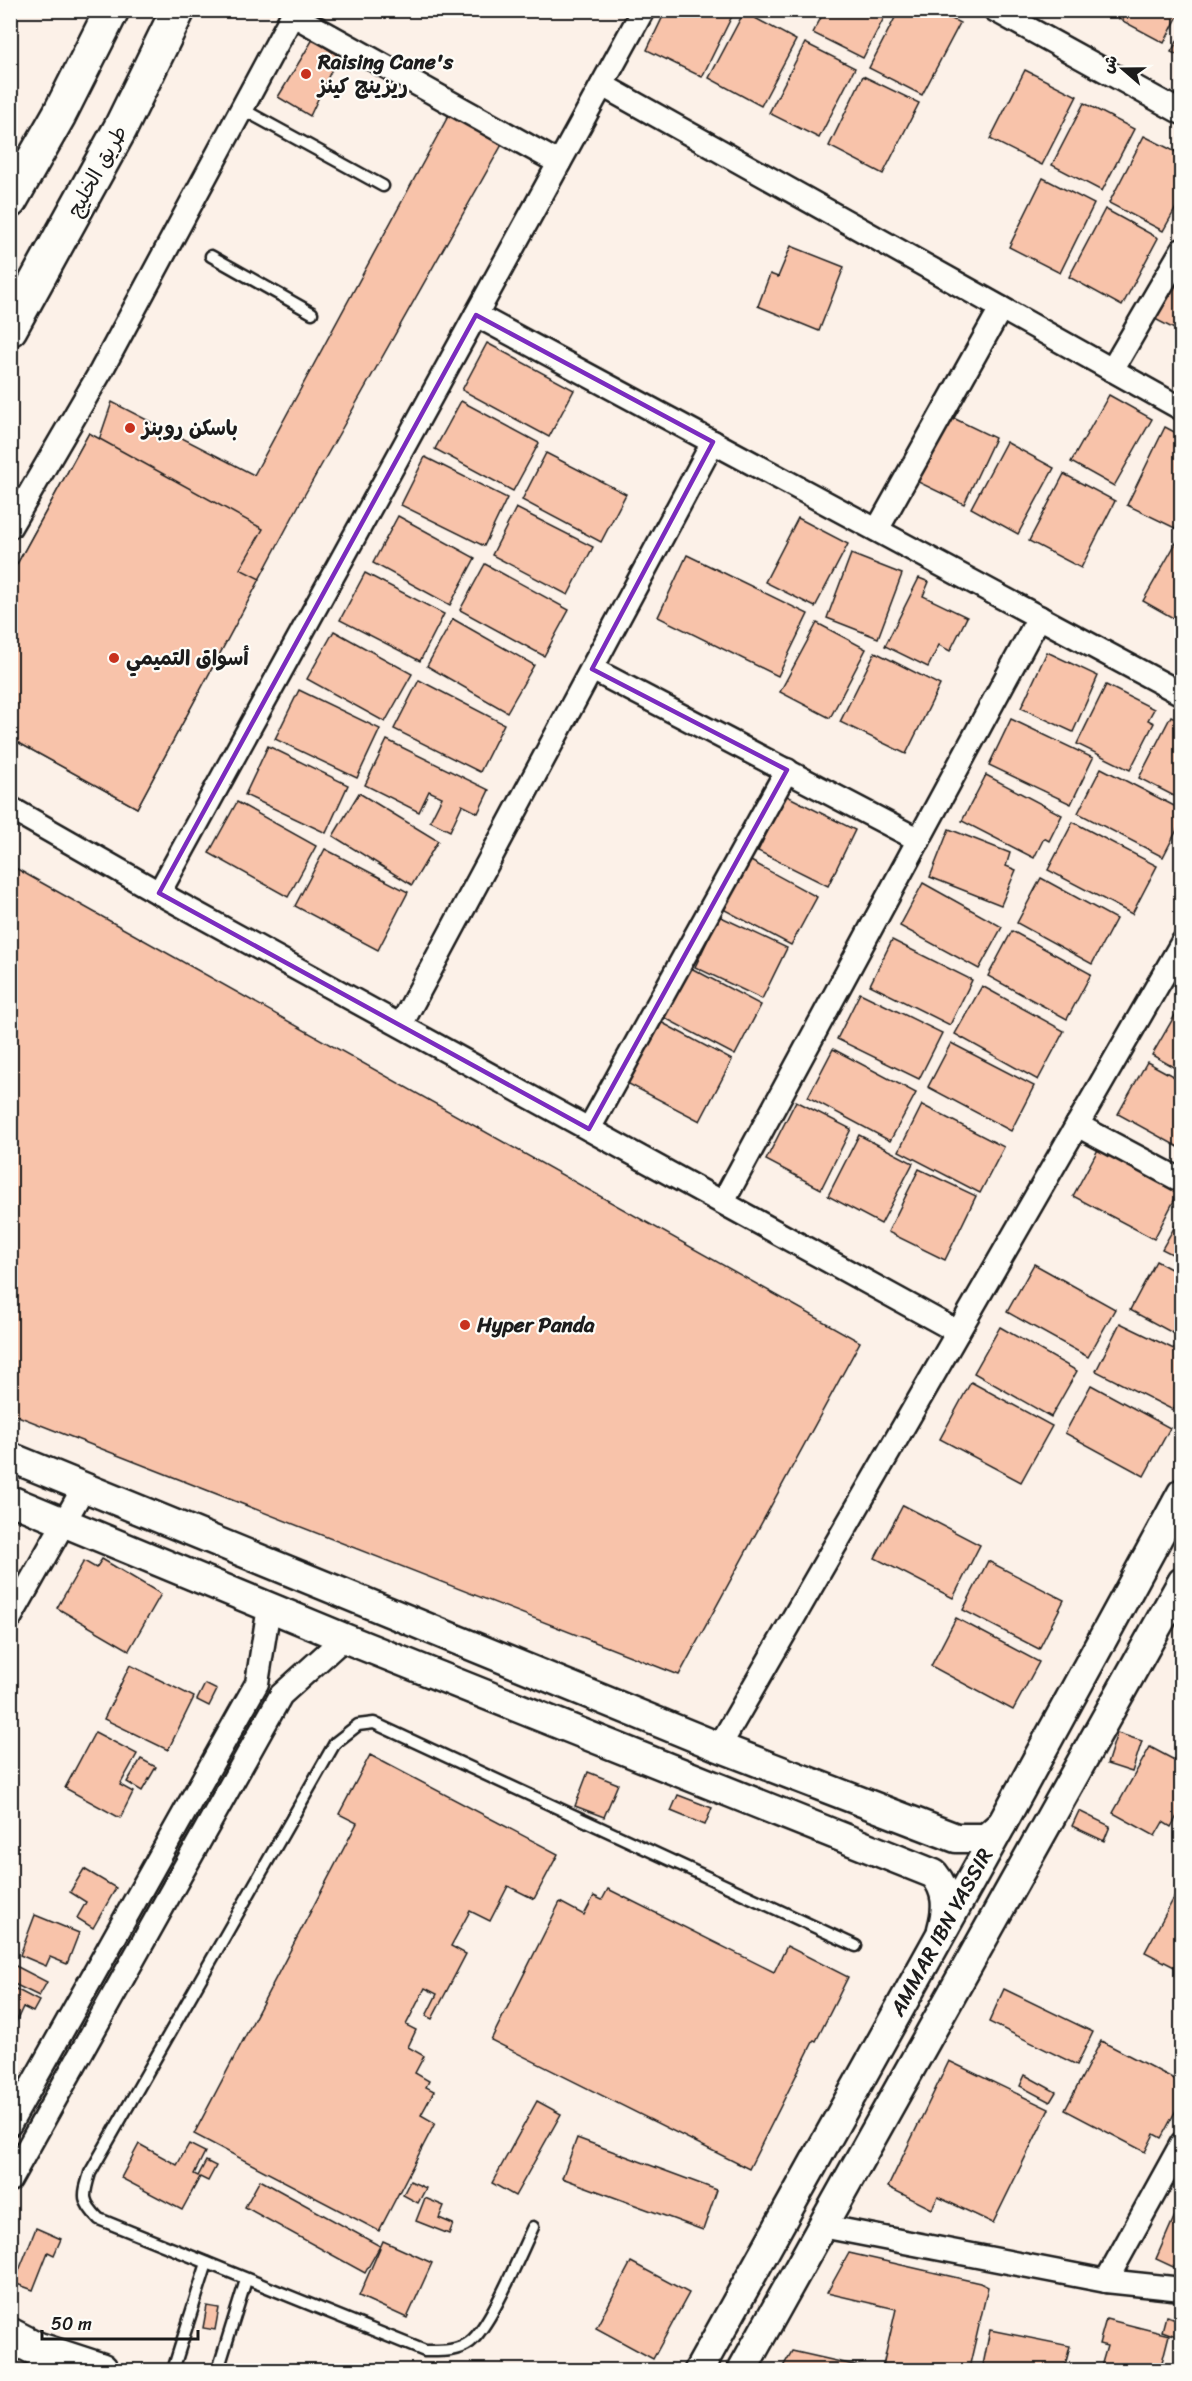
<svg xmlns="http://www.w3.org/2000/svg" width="1192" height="2381" font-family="Sriracha,'Playpen Sans Arabic',sans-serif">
  <rect width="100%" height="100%" fill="#fcf1e8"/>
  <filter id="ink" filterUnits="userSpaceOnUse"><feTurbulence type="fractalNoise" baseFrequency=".0167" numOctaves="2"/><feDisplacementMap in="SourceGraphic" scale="12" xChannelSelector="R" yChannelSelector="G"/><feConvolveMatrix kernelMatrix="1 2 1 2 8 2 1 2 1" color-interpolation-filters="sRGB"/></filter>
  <g filter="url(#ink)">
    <g fill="#f8c3aa" stroke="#1c1c1c" stroke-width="1.5">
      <path d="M666,10H735L702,77L647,50Z"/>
      <path d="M825,10H888L863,58L813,33Z"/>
      <path d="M899,10H927L942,18L944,15L960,23L922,95L869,68Z"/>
      <path d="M1123,10H1181L1164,43L1119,19Z"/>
      <path d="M744,12L796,40L761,106L709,78Z"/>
      <path d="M1182,33V57L1171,52Z"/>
      <path d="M313,39L338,56L310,116L278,97Z"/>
      <path d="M805,43L855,68L819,138L769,113Z"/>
      <path d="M1025,70L1077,96L1042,165L990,139Z"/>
      <path d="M863,76L919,103L883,174L829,146Z"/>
      <path d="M1084,103L1134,129L1102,191L1052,165Z"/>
      <path d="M452,109L504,141L300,503L137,808L10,738V577L89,433L99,440L112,402L254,475Z"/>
      <path d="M1144,136L1182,155V197L1163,231L1109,203Z"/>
      <path d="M1043,178L1094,204L1060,273L1009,247Z"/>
      <path d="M1105,209L1158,238L1122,306L1069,277Z"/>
      <path d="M791,246L844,267L819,331L758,306L770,274L778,277Z"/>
      <path d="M1182,262V333L1153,318Z"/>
      <path d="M487,343L574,390L549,437L462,390Z"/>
      <path d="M1109,395L1152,419L1114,486L1071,462Z"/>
      <path d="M461,401L539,443L513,491L435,449Z"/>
      <path d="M945,414L995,438L964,504L914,480Z"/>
      <path d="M1165,427L1182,436V521L1177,529L1127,505Z"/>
      <path d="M89,433L263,529L240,569L260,579L137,808L10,738V577Z"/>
      <path d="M1006,442L1054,468L1018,534L971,508Z"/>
      <path d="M546,453L626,494L601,542L522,500Z"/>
      <path d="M425,457L507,498L484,546L401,505Z"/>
      <path d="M1064,474L1115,501L1081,568L1029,541Z"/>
      <path d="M516,508L593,547L568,595L492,555Z"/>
      <path d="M398,516L475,558L450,605L373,563Z"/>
      <path d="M798,518L848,544L815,607L765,582Z"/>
      <path d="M1180,536L1182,537V623L1143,601Z"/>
      <path d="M851,554L902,574L878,638L827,618Z"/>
      <path d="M687,555L808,614L778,676L658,617Z"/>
      <path d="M485,564L569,610L544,656L460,610Z"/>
      <path d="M365,573L444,614L420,661L340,620Z"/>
      <path d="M919,578L929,582L923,596L967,617L950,651L939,645L928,667L885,646Z"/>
      <path d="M453,619L534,665L507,712L427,666Z"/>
      <path d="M817,623L866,649L830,718L780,692Z"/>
      <path d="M334,631L412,674L385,722L307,679Z"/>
      <path d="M875,652L940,685L906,754L840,722Z"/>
      <path d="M1047,652L1098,676L1073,732L1021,708Z"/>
      <path d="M419,680L504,724L480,772L394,729Z"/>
      <path d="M1106,685L1154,709L1148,720L1154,723L1130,770L1077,744Z"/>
      <path d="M299,690L380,729L357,778L275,739Z"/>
      <path d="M1171,716L1182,721V800L1139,778Z"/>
      <path d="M1011,719L1093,758L1071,804L989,765Z"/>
      <path d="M387,740L489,790L478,813L462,805L450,831L430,821L442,797L429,791L419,812L365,785Z"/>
      <path d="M268,746L348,785L326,833L245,795Z"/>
      <path d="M1101,768L1182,810V820L1163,857L1078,813Z"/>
      <path d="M986,775L1062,815L1049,841L1044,838L1034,858L962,821Z"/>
      <path d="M359,793L438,841L412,885L333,836Z"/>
      <path d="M785,795L855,830L828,886L758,851Z"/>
      <path d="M237,802L316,846L288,897L209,853Z"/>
      <path d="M1073,822L1157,866L1132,914L1048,870Z"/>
      <path d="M949,829L1010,853L1006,866L1016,870L1001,905L930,877Z"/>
      <path d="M325,849L408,892L378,950L295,906Z"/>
      <path d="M749,860L817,897L791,945L723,909Z"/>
      <path d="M10,865L860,1342L679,1675L10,1413Z"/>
      <path d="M1041,878L1116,919L1092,964L1017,923Z"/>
      <path d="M923,883L1002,927L979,969L900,926Z"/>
      <path d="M719,916L787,948L762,999L695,967Z"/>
      <path d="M1012,931L1091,974L1067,1019L988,976Z"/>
      <path d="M892,940L972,980L950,1025L870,985Z"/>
      <path d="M689,967L761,1005L735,1055L663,1017Z"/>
      <path d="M982,986L1064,1031L1038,1080L955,1034Z"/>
      <path d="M860,993L942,1033L919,1079L837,1039Z"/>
      <path d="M1182,1003V1072L1152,1055Z"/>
      <path d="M657,1020L732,1060L700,1121L625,1082Z"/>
      <path d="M951,1043L1034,1086L1011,1131L928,1087Z"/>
      <path d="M833,1049L916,1093L890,1141L808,1097Z"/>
      <path d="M1147,1062L1182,1081V1149L1118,1114Z"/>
      <path d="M796,1101L851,1129L821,1189L766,1160Z"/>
      <path d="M922,1105L1004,1147L980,1193L899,1151Z"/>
      <path d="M859,1135L913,1163L881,1224L828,1196Z"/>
      <path d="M1100,1146L1180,1189L1154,1239L1073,1196Z"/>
      <path d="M919,1169L976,1196L945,1260L888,1232Z"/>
      <path d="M1182,1214V1259L1162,1249Z"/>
      <path d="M1156,1261L1182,1275V1338L1130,1310Z"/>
      <path d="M1034,1264L1115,1309L1088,1357L1007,1312Z"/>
      <path d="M1120,1323L1182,1353V1392L1173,1410L1096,1371Z"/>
      <path d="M1000,1327L1077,1371L1051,1417L974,1373Z"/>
      <path d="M971,1382L1052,1426L1021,1482L940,1439Z"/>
      <path d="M1091,1385L1170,1428L1144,1476L1065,1433Z"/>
      <path d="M903,1505L980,1545L953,1598L875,1558Z"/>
      <path d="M102,1559L161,1594L129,1650L57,1608L84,1561L96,1568Z"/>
      <path d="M988,1561L1064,1600L1039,1649L963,1610Z"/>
      <path d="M956,1618L1039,1662L1013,1710L931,1666Z"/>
      <path d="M130,1665L194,1697L168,1750L104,1719Z"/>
      <path d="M205,1684L217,1690L209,1706L197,1700Z"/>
      <path d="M95,1732L137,1754L120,1785L133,1792L120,1818L65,1788Z"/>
      <path d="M1117,1733L1142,1741L1132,1772L1107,1764Z"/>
      <path d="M1150,1747L1182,1764V1807L1171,1827L1163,1822L1155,1836L1113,1813Z"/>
      <path d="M370,1755L558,1854L534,1899L508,1886L490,1921L470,1911L451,1946L466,1954L432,2019L426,2016L437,1994L425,1988L406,2025L416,2030L408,2047L424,2056L415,2073L429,2081L426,2087L434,2091L421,2115L435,2123L379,2231L194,2134L357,1823L339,1814Z"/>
      <path d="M141,1759L156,1767L142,1791L127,1782Z"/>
      <path d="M588,1772L618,1784L604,1817L575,1806Z"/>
      <path d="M678,1795L712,1808L705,1825L671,1811Z"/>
      <path d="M1079,1811L1110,1826L1104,1841L1072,1826Z"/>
      <path d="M84,1869L116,1888L93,1928L77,1918L86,1902L70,1892Z"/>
      <path d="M1182,1883V1971L1145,1952Z"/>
      <path d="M608,1889L774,1972L787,1946L848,1977L816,2041L814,2040L749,2169L491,2040L560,1902L584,1915L594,1896L602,1900Z"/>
      <path d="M35,1915L79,1933L67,1964L50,1957L46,1966L20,1955Z"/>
      <path d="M10,1963L47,1982L39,1996L10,1982Z"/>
      <path d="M10,1986L39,2001L33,2012L23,2007L16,2022L10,2019Z"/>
      <path d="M1004,1989L1093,2032L1077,2065L989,2022Z"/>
      <path d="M1101,2041L1182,2083V2099L1161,2138L1154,2134L1145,2152L1065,2110Z"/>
      <path d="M949,2061L1049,2109L993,2223L938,2197L932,2209L888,2187Z"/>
      <path d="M1025,2075L1056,2092L1050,2102L1020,2086Z"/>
      <path d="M537,2101L561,2114L515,2196L492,2183Z"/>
      <path d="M577,2138L717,2190L703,2230L562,2178Z"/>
      <path d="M139,2144L177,2165L189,2144L205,2152L194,2174L198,2176L206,2161L216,2166L208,2181L200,2177L182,2210L121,2178Z"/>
      <path d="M260,2180L380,2246L365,2273L245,2207Z"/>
      <path d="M410,2181L426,2188L418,2203L403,2195Z"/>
      <path d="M425,2198L444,2206L439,2218L453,2224L449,2234L416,2221Z"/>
      <path d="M1176,2213L1182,2216V2271L1156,2259Z"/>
      <path d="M36,2228L61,2239L54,2255L48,2252L33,2290L14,2283Z"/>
      <path d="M383,2241L432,2263L407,2318L359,2296Z"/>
      <path d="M849,2253L980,2283L988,2287L970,2364L967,2370H882L896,2309L827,2293Z"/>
      <path d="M631,2262L689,2293L653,2359L596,2328Z"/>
      <path d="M207,2306L219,2308L215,2330L203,2328Z"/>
      <path d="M1166,2316L1181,2320L1176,2336L1162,2331Z"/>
      <path d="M1106,2319L1169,2335L1160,2370H1100L1107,2346L1099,2344Z"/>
      <path d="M990,2330L1070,2346L1064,2370H982Z"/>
      <path d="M792,2351L876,2370H781Z"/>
    </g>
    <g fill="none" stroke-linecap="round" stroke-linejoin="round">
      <defs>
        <g id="service">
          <path d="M242,109L383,186"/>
          <path d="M211,256L312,313"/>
          <path d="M533,2227C520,2254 491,2326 470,2342C457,2352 440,2351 425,2351L99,2219C81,2201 83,2196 90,2173L335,1743L358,1725L374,1723L856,1946"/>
          <path d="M173,2370L207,2263"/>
          <path d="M218,2370L246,2280"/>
        </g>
        <g id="minor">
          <path d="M995,10L1182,113"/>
          <path d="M293,15L559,163"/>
          <path d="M602,85L1182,409"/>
          <path d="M476,315L1182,694"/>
          <path d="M1112,370L1182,250"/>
          <path d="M10,527L101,371L295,10"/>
          <path d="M877,530L1001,308"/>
          <path d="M592,669L919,840"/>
          <path d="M10,808L159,893L958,1332"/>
          <path d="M159,893L643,10"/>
          <path d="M401,1025L713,442"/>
          <path d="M1077,1125L1182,1181"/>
          <path d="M589,1129L787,770"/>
          <path d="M723,1202L1039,617"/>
          <path d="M10,1618L84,1487"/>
          <path d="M719,1747L1182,943"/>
          <path d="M10,2124L257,1683L269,1607"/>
          <path d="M10,2180L281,1695L344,1638"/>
          <path d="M822,2226L1106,2281L1182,2289"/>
          <path d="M1106,2281L1182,2143"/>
        </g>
        <g id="tertiary">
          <path d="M10,1457L719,1747L956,1838H986L1002,1824"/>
          <path d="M10,1500L344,1638L934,1874C948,1891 948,1908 942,1929"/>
          <path d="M699,2370L1002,1824L1182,1493"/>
          <path d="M742,2370L1182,1582"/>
        </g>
        <g id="primary">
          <path d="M10,201L59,115L112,10"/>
          <path d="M10,329L120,129L178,10"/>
          <path d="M10,2335L37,2349L101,2370"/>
        </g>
      </defs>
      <use href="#service" stroke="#1c1c1c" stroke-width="15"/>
      <use href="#minor" stroke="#1c1c1c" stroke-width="27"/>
      <use href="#tertiary" stroke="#1c1c1c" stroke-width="33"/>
      <use href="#primary" stroke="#1c1c1c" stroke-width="38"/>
      <use href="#service" stroke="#fdfcf7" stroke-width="10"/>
      <use href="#minor" stroke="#fdfcf7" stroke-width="22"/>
      <use href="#tertiary" stroke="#fdfcf7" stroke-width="28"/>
      <use href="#primary" stroke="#fdfcf7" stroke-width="33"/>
    </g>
  </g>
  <path fill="none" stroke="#7b2cbf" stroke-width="4.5" stroke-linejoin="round" d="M476,315L713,442L592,669L787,770L589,1129L159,893Z"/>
  <g fill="#c8321e" stroke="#fdfcf7" stroke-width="2">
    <circle cx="306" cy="74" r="6"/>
    <circle cx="130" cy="428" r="6"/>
    <circle cx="114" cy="658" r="6"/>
    <circle cx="465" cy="1325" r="6"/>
  </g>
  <g text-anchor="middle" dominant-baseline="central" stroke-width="4.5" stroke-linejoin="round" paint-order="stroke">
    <g font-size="21" font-weight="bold" fill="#1c1c1c" stroke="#fdfcf7" text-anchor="start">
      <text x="318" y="62">Raising Cane's<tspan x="318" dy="24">ريزينج كينز</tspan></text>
      <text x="142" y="428">باسكن روبنز</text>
      <text x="126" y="658">أسواق التميمي</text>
      <text x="477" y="1325">Hyper Panda</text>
    </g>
    <g font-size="21" fill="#1c1c1c" stroke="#fdfcf7">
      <text transform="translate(97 171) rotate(-61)">طريق الخليج</text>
      <text transform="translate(941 1932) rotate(-61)">AMMAR IBN YASSIR</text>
    </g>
  </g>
  <rect width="1192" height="2381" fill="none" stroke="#fdfcf7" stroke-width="36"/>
  <rect x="18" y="18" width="1156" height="2345" fill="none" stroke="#1c1c1c" stroke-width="2" filter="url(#ink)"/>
  <g transform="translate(1123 69) rotate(290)" stroke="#fdfcf7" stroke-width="4.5" paint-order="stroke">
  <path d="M0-4.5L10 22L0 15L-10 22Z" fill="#1c1c1c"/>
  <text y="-9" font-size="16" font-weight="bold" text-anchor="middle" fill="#1c1c1c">ش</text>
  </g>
  <path d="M42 2330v9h156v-9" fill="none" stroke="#1c1c1c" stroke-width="3"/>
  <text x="51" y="2330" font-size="18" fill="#1c1c1c" stroke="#fdfcf7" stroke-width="4.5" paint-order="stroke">50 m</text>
</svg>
